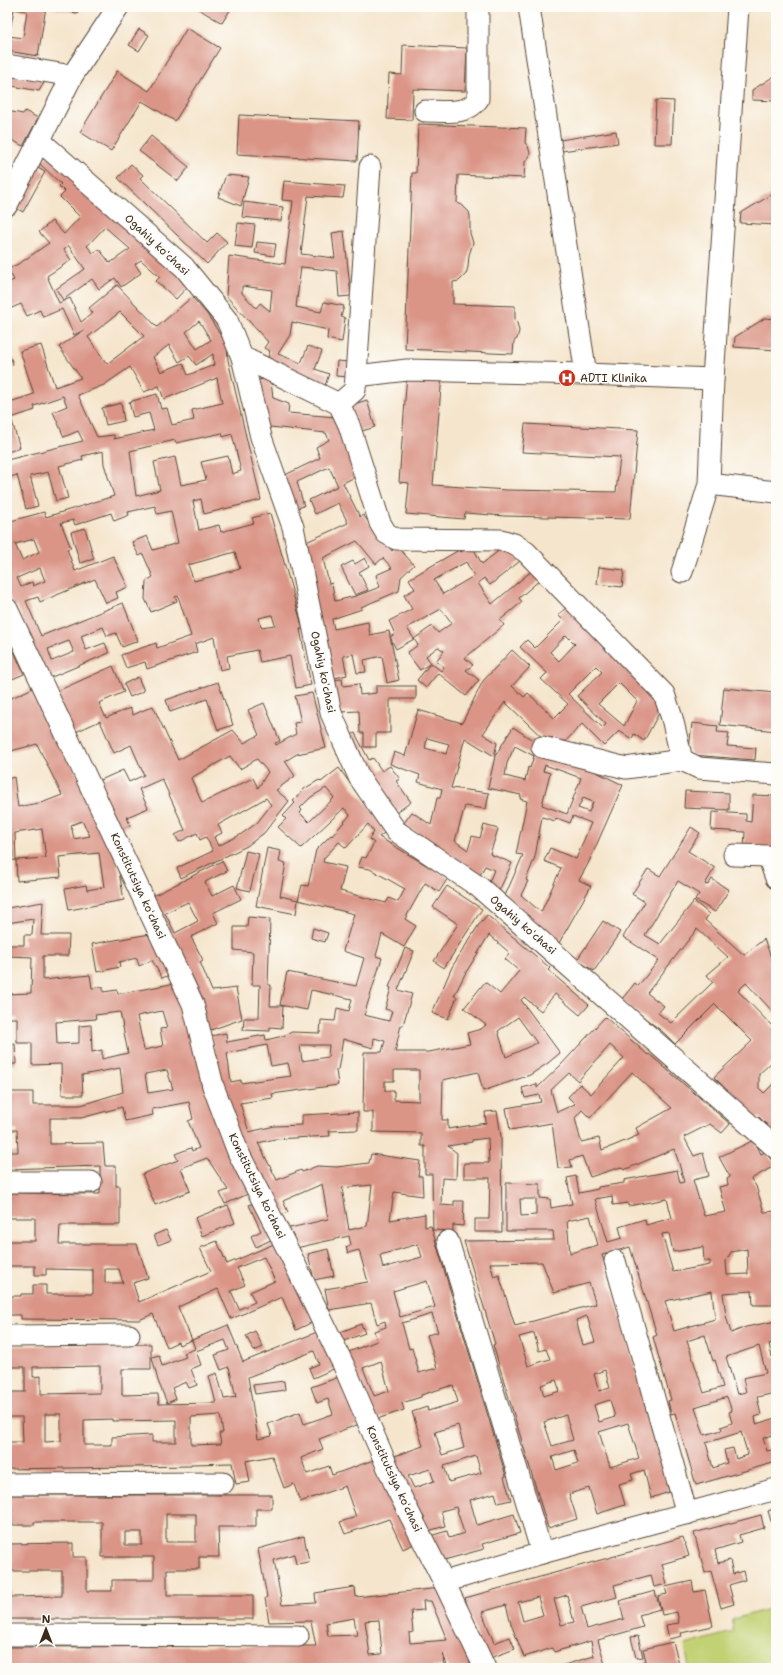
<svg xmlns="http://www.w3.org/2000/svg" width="783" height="1675" font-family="'Shantell Sans',sans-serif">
  <rect width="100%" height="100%" fill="#fdfcf7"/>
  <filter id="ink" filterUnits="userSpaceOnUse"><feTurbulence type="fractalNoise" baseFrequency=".025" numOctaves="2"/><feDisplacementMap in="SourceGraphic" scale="8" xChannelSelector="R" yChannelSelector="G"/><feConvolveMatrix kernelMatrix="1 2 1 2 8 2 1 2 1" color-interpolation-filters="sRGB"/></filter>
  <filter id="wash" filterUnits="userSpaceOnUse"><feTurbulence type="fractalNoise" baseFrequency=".012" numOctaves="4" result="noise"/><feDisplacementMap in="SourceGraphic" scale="16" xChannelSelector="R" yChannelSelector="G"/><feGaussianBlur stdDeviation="0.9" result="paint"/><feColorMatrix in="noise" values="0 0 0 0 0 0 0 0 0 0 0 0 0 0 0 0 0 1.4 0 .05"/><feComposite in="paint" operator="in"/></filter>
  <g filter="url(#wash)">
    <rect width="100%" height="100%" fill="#f5e5cc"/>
    <path fill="#c1d173" stroke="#7e7e48" d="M776,1607V1668H689L685,1645L732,1632L733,1619Z"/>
    <g id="blocks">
      <g fill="#da9587" fill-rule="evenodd">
        <path d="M7,7H46L38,56L7,51ZM14,9L27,11L23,38L9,36Z"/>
        <path d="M46,7H81L77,13Z"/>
        <path d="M195,7H232L222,23Z"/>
        <path d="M187,28L220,48L175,121L142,101L111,151L80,132L117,71L149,91Z"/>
        <path d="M139,29L149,35L139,51L129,45Z"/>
        <path d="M403,45L467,48L465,91L413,89L412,120L387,119L389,74L402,75Z"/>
        <path d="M7,75L45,81L39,91L7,85Z"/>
        <path d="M776,75V101L752,100V90Z"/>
        <path d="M656,100L674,101L672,144H654Z"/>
        <path d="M7,111L23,114L25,111L38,118L23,146L10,139L7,144Z"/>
        <path d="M239,115L359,121L357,161L237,154Z"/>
        <path d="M418,124L526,128L525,143L528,146L530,153L529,157L525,162L524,178L458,175L457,203L462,205L469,212L470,216V233L473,243L469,255L468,267L466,274L459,281L453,282V304L515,306V320L517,323L519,331L517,339L514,341L513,354L405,349L412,173H416Z"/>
        <path d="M616,131L618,143L562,151L560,140Z"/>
        <path d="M151,136L189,167L178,181L139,151Z"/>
        <path d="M50,155L190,284L176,299L156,281L160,277L141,260L135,264L141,273L121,287L115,278L99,289L92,279L63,300L56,289L85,269L68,245L64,250L71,260L47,276L59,303L70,298L81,322L93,313L89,308L117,285L157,327L192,297L207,314L227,345L228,360L261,500L204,514L201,499L193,501L199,530L219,525L221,532L254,523L252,518L270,513L303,629H300L311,685L296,688L290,656L260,662L257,650L227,656L229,668L220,670L214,637L195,644L197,652L147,669L145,662L126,668L121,655L156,643L157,648L191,636L178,596L175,597L177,601L151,612L145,599L146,581L153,577L143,554L139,556L132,542L147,536L153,550L178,543L171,511L157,514L155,506L128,512L129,515L114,521L111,513L75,525L73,520L61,523L71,548L67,549L75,571L113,556L128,587L116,592L118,598L106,603L95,579L40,602L38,597L26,601L41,636L123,603L138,641L122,647L116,633L107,636L103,627L81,636L86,650L105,643L109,653L47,679L17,605L13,607L7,591V522L44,512L46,517L114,496L104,464L103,451L82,456L83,460L59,466L68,498L56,501L48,472L30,476L38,506L26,509L17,475L7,478V460L83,441L78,431L64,437L53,412L67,406L63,396L34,406L35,410L11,418L20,448L7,452V403L34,394L20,351L41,345L55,387L81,378L59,347L84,330L74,335L62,309L43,317L40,310L27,316L21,304L7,310V283L14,280L8,269L20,263L49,243L39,232L52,221L64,234L80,217L60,197L65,192L59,186L61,184L38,162ZM105,227L130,249L110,263L99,249L93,253L87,246ZM120,312L144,336L107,364L88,337ZM199,321L211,340L197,349L186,332ZM169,345L179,362L189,356L196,365L213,354L214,365L188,375L183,363L161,372L153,357ZM130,367L144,392L159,386L164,399L217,378L222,403L192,410L194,420L172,425L167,408L161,409L157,394L129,402L133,417L149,413L154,430L114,439V435L97,437L78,395L104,385ZM222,433L223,437L232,434L241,471L232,474L228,456L201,462L206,480L181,485L175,457L154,462L160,490L136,496L130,451L175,440L176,443ZM34,539L39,552L22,560L15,544ZM235,552L240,569L194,581L188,565ZM40,568L45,581L33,586L32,582L21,587L17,578ZM272,615L275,625L261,627L259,618ZM69,641L74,652L52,661L48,649Z"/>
        <path d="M131,164L143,175L140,178L207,243L217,233L227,242L207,264L118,178Z"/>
        <path d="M33,165L45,172L23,212L11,205Z"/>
        <path d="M226,175L249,177L241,206L218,197Z"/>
        <path d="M284,181L345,186L343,198L308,196L301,254L335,258L332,233L344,231L351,296L339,297L337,271L301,267L296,307L321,312L324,302L344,306L341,317L345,318L342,342L327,339L328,330L292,322L290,335L278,354L301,363L308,346L322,351L315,369L329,374L324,388L266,363L270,351L264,348L268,342L226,296L229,256L285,264L293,201L282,200ZM242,286L272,290L270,311L260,303L256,308L242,293Z"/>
        <path d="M771,195H776V225L740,223L741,213Z"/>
        <path d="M244,202L283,207L281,221L242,217Z"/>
        <path d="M238,223L255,225L252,248L235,246Z"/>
        <path d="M257,242L276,244L274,256L255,253Z"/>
        <path d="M765,318L776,319V350L734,347L735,337Z"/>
        <path d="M7,348L13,364L7,366Z"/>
        <path d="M337,361L349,362L348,377L336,376Z"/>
        <path d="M407,373L442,375L433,485L507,490L616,492L620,457L522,452L525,424L638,430L630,519L505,516L465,513L464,519L406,514L409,483L399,482Z"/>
        <path d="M266,379L271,382L273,398L289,404L288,413L336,417L359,475L343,483L360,517L363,515L392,551L397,546L414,565L401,577L399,591L361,607L362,609L332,619L334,629L368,622L370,635L389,631L399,680L387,683L382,656L364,660L366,672L357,673L353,654L343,656L347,675L327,680L302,544L348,523L338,503L315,514L309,500L338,486L329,467L297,482L304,506L291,510L281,477L320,458L316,447L329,440L326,433L261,426L257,380ZM357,541L376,564L383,558L392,568L376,575L380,587L356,596L335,601L332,583L329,584L323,558Z"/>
        <path d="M367,400L375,427L359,432L351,405Z"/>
        <path d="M121,403L124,421L106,425L102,408Z"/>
        <path d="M85,528L94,559L80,563L71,532Z"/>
        <path d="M506,545L520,561L490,585L484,578L478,583L492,604L534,569L542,578L519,598L522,602L500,620L504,625L465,658L473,665L466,670L479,680L466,696L438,673L426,688L417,680L431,663L441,671L444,667L436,661L444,651L438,647L426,656L431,663L420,670L407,653L418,645L414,639L396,649L390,637L395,634L389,621L412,609L404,595L415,589L409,579L459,550L461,552L472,546L482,564ZM466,562L474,576L443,594L434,580ZM441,609L452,623L438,633L432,626L414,639L407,628Z"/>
        <path d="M365,558L369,566L359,572L368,590L355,595L341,567L353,561L355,564Z"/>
        <path d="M599,567L624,570L622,587L597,584Z"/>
        <path d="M568,606L665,702L644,741L634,734L632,739L619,731L604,746L582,724L561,746L552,737L547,742L505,702L483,734L497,743L494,756L465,738L451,788L489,793L486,809L465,806L455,841L468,850L472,836L480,838L484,825L498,829L490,854L512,863L499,891L489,882L494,870L485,866L480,875L434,846L404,823L412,812L431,825L437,798H440L442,789L418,782L420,775L390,764L394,752L405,756L418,710L462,723L483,681L512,650L530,667L512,686L524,697L528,693L554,718L568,704L541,679L547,673L520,647L527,640L535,648L563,620L558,615ZM566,635L575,644L559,661L550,652ZM596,666L602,672L577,696L606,724L603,728L568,694ZM619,683L637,701L624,726L598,704ZM427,738L449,744L446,754L425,748Z"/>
        <path d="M7,635L24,674L10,680L7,673Z"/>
        <path d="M113,666L124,692L99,703L106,718L130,708L133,715L153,706L178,760L233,730L244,743L259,735L248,710L264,703L280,741L275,743L276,745L296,734L294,723L301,722L295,696L312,693L326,748L297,754L285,761L295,776L276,790L289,801L264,833L247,846L181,878L177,868L213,851L206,837L200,840L197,833L179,842L175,835L185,830L162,779L139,789L148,808L127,817L130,825L118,830L96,782L123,770L129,782L144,775L131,745L114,753L100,721L71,734L53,693ZM230,756L240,769L257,759L268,772L258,788L253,778L202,803L191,778ZM266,798L271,805L257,823L240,835L218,846L214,837L222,833L218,825Z"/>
        <path d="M138,677L144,691L130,697L124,684Z"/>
        <path d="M342,679L343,686L359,684L360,695L376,693V686H416V699H390V733H376V747H364V733H360L359,711L338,712L331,680Z"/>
        <path d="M218,682L233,725L218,730L207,699L170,712L166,700Z"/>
        <path d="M33,688L115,850L124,900L69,910L65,889L86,885L87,890L104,887L99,853L59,857L61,877L17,881L16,860L46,858L42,829L15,833L16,860L7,861V779L14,777L18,807L44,802L62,795L37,744L7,752V700ZM82,821L90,836L74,839L71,825Z"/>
        <path d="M724,688L776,693V731L720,725Z"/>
        <path d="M692,723L718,726L717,732L729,733L727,746L756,748L755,760L692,755L689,750Z"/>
        <path d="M513,727L537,743L623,785L588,864L579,880L591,886L559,943L504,898L523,855L516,854L527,801L520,799L521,795L488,788L495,756ZM515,746L534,756L530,768L528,767L525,781L505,776L507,763ZM545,765L581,778L567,814L542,805L550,773L543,771ZM583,798L593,802L589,812L578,808ZM573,816L591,823L576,859L550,848L544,861L561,868L541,912L521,895L528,881L526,880L535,857L542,817L555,821L556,818L570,823Z"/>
        <path d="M355,733L369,760L373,758L382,771L390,766L400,779L396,781L411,802L393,815L346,738Z"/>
        <path d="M339,768L357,793L389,829L379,837L448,878L439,892L425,883L405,919L416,926L404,947L382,934L376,956L382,958L364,1015L389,1021L392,1011L385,1009L391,988L389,987L405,948L414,951L398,990L412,994L403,1025H401L395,1052H429L470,1044L467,1033L481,1029L486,1025L464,1008L485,982L500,994L519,971L505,959L510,953L489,935L465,974L454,996L457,997L448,1019L432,1013L452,967L478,926L487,915L550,968L548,970L589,1005L580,1015L555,994L541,1011L524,997L521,1000L560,1053L548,1063L530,1075L483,1091L478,1072L443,1080L442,1120H448V1129L486,1123L485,1112L497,1111L501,1136L502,1232H475V1219H489L490,1178H464V1163H489L488,1138L472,1140V1142L448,1146L457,1153L456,1179L442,1178L441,1205L454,1206V1201H464L463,1226L453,1225V1231L433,1230L432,1174H425V1146H421V1133L373,1132V1112H363L364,1052H382L385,1041L374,1038L373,1048L343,1039L338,1070H336L338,1085L272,1094L273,1098L240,1103L249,1132L275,1126L302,1125V1115L358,1112V1130L329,1131L330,1136L275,1139L258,1143L277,1180L301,1170L302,1172L317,1166L337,1167L369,1163L371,1154L420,1161L418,1176H422L423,1196L394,1192L390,1220L425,1214V1227L431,1226L506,1476L504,1477L511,1500L498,1503L495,1493L470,1500L477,1525L514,1514L520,1533L482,1544L484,1549L437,1562L430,1536L447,1531L449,1538L464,1533L456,1507L441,1511L445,1526L428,1531L424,1516L417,1518L389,1458L423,1446L412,1412L427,1407L428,1411L458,1402L453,1385L421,1395V1397L402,1403L404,1410L374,1420L343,1354L377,1341L374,1331L386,1327L385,1321L377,1324L371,1303L329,1310L325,1289L368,1282L359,1250L348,1253L346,1247L351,1245L349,1236L296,1248L286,1229L328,1219L322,1184L283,1201L288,1212L278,1216L235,1137L211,1036L226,1033L227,1042L265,1035L266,1040L283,1036L292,1032L320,1033L321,1020L335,1021L337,1008L349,1011L352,999L311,990L307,1010L280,1005L287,972L356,986L364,958L343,951L354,914L298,900L302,885L308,886L316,850L331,835L332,836L350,815L344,808L301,848L278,827L286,819L283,816L295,803L293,801L304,789L319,780L321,782ZM326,788L334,798L309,822L300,813L302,810L300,808L311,797ZM368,824L374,832L369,839L374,843L366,858L362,857L358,867L370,869L405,889L398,902L389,898L386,903L340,891L346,867L323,862L324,858L339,842L346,848ZM518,1017L537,1043L506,1057L498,1031ZM267,1045L271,1066L288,1063L291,1076L241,1083V1080L231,1082L227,1053ZM300,1045H329L328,1057L302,1061ZM394,1070H419V1101L394,1100V1091H385V1081H394ZM372,1185L367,1226L349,1230L342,1188ZM418,1244L422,1257L383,1268L380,1255ZM427,1281L435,1307L400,1317L393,1291ZM432,1314L438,1332L427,1335L437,1368L419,1373L412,1348L409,1349L402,1323ZM381,1361L389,1391L374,1396L363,1368ZM458,1425L464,1448L442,1455L435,1432ZM476,1456L481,1473L449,1482L444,1466ZM430,1469L434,1481L414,1488L408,1476Z"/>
        <path d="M685,791L729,793V810L684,808Z"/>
        <path d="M753,795L776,796V851L744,849L745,832L711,830L712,812L746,814V821L751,822Z"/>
        <path d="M691,827L700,833L688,851L715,868L705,884L708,885L712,879L729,890L715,912L695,900L699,894L678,881L645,935L660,944L694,901L709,914L705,920L744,955L764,939L776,970V1015L746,983L738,991L775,1029L776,1028V1066L772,1062L759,1074V1088L764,1093L776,1081L775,1133L759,1117L756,1120L714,1077L752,1041L715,1004L675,1044L663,1032L621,1000L635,983L638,986L659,960L623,937L645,902L632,894L648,869L660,876ZM697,929L728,957L707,975L713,982L671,1023L658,1013L664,1006L647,993Z"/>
        <path d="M267,848L281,851L279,862L286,863L280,896L298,900L296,914L256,906Z"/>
        <path d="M246,851L259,854L250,891L237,888Z"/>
        <path d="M222,861L227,871L205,882L212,896L234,885L241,899L213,913L218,923L191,937L203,960L200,962L212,991L236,988L242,1019L208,1031L147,899ZM188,902L198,921L175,933L165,913Z"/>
        <path d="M447,886L482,909L444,968L434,961L458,924L433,907Z"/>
        <path d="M43,902L41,935H69L68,956H43V980L90,975L92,988L103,987V992L117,990L118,994L176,983L253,1192L225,1204L220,1193L228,1190L207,1158L181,1168L190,1191L155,1205L142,1174L178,1160L175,1154L191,1148L192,1151L199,1148L188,1121L193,1119L189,1102L152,1109L153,1115L125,1121L122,1107L81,1118H50V1144L103,1143L105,1166H116V1186H120V1225H60L59,1244H137L148,1278L133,1283L139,1302L211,1271L200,1248L217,1241L227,1264L281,1241L315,1321L296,1330L282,1297L231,1319L218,1289L178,1307L192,1340L179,1345L178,1342L167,1347L153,1314L139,1320L21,1319V1315H7V1296H21V1294H33V1285H46V1294H93V1270L46,1269V1275H35V1266H7V1241H35V1218H7V1193L100,1194V1166L7,1169V1152H18L17,1130H7V1092H33V1105H81L123,1092L120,1068L82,1075L83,1095H62L61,1064L32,1065V1043H17V1018H7V994L31,993L32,957L7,956V945H24V935H32L33,919L7,923V908ZM162,1011L167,1028L160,1029L163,1046L144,1050L137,1016ZM120,1012L128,1053L102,1059V1050L92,1052L91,1025L79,1026V1043L57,1044L56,1022L96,1019L95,1015ZM167,1070L173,1089L148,1093L145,1074ZM264,1257L275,1281L250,1292L255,1302L239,1309L231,1291L245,1285L237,1268ZM105,1269H119L123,1283H105Z"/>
        <path d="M248,917L270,919L268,985H271L270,1006H283L282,1028L270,1027V1031L243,1030L244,1018H259L260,985H252L253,952L234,950V927H247Z"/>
        <path d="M603,921L620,932L594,971L577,960Z"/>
        <path d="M313,928L328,933L325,942L311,938Z"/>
        <path d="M150,934L172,974L162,978L152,960L139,966L137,958L119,962L120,967L97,972L92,944Z"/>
        <path d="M605,1017L648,1055L649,1054L730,1124L722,1133L710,1124L684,1137L694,1156L703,1153L709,1176L693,1180L704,1216L726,1212L719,1187L728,1185L727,1179L730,1177L719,1157L754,1140L761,1154L765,1152L776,1165L751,1179L756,1186L764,1212L776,1211V1305H753L752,1291L723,1293L726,1316L731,1333L746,1327L776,1321V1342L769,1344L772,1357L776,1356V1393L757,1397L761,1415L755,1417L756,1424L776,1418V1434L763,1438L767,1451L775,1449L776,1462L696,1485L675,1413L671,1414L668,1401L671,1400L653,1337L657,1335L630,1247L602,1255L660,1452L669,1492L651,1498L644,1470L631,1474L633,1480L619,1484L625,1505L597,1514L589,1488L569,1494L577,1519L548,1528L493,1345L495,1344L464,1241L554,1240L553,1231H506V1183L540,1184V1198L550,1199L551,1208L572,1204L567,1178L576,1176L579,1193L598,1189V1187L624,1183V1180L677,1170L680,1183L684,1182L678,1160L674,1149L624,1170L621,1167L590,1177L582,1156L570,1160L572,1167L558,1168L552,1123L510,1130L506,1108L541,1102L539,1095L525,1098L522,1088L537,1084V1088L561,1065ZM610,1045L624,1058L591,1094L580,1084L568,1097L575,1104L557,1112L551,1090L569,1073L578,1081ZM632,1072L672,1108L636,1128L639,1135L613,1146L602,1150L599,1138L581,1142L575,1118L582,1110L590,1118ZM612,1196L613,1205L628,1203V1206L667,1199L672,1218L646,1225L645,1219L619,1227L622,1238L608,1242L595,1199ZM520,1199H536V1215L521,1216ZM590,1216L598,1245L570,1253L567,1221ZM669,1233L673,1252L703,1247L704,1261H710V1265L673,1272L662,1234ZM747,1249L748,1274L727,1275L726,1261L731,1252ZM542,1262L554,1293L589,1283L596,1304L515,1326L499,1275L494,1277L490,1263ZM712,1291L715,1319L674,1331L665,1301ZM587,1316L595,1342L583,1345L576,1320ZM534,1333L539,1351L546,1349L550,1359L528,1366L519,1337ZM705,1335L713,1361L715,1360L723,1387L704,1393L687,1341ZM759,1346L766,1373L743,1378L746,1392L737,1394L726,1357ZM605,1370L610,1388L599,1391L594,1374ZM556,1380L560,1391L544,1396L541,1385ZM727,1397L732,1411L729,1412L732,1423L721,1427L722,1430L704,1435L695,1407ZM610,1400L615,1417L599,1422L594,1405ZM566,1415L573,1440L552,1446L544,1422ZM628,1423L639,1458L610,1467L599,1432ZM741,1432L748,1455L736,1459L733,1448L724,1450L727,1463L713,1468L706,1443ZM574,1450L578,1463L556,1470L552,1457Z"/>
        <path d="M7,1044H15L16,1064H7Z"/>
        <path d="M258,1201L275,1238L256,1247L251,1236L261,1231L249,1205Z"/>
        <path d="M228,1205L235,1223L202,1236L195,1218Z"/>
        <path d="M166,1230L171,1240L158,1245L154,1235Z"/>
        <path d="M328,1249L334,1276L314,1280L308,1254Z"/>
        <path d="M361,1324L365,1333L341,1342L338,1333Z"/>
        <path d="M228,1325L243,1362L322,1330L338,1367L313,1378L309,1368L319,1364L314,1351L248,1377L258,1439L272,1436L268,1424L300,1412L304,1424L333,1414L328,1399L317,1403L311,1387L342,1376L362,1423L319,1439L323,1449L301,1458L307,1474L329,1466L332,1475L379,1458L418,1542L403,1549L389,1519L345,1534L340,1522L356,1517L345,1486L300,1502L294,1484L284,1488L272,1456L246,1461L250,1482L236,1484L232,1463L191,1464V1466L7,1469V1442H23L22,1417H7V1392H25V1367H7V1346L151,1344V1369H122V1395L158,1394L159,1404L216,1403L209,1376L217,1373L224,1399L236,1397L229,1367L221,1370L215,1355L229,1350L225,1340L196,1351L201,1365L191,1369L197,1385L189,1388L186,1382L172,1388L176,1399L167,1403L158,1381L152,1357L159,1355L162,1366L186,1357L184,1353L195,1349L192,1340ZM100,1366V1393L41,1394V1376L33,1377V1367ZM45,1414H61V1441L45,1442ZM220,1415L223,1433H219L221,1444L191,1445V1417ZM112,1419V1421L176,1420V1442H152V1435L112,1437V1445H84V1420Z"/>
        <path d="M255,1331L263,1347L254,1351L246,1336Z"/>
        <path d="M284,1381L285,1390L255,1394L253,1385Z"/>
        <path d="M7,1495H272V1509H256V1527H218L219,1557H199V1569H167V1595H253V1619H7V1544L73,1543V1557H87V1591H112V1580H154V1557H102V1522H34V1525H7ZM166,1514H196V1542H166ZM125,1532H142V1545H125ZM11,1571H62V1596L11,1597Z"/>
        <path d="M776,1508V1538L768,1511Z"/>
        <path d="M761,1515L764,1528L739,1535L741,1542L715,1550L718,1563L730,1560L733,1574L743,1571L745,1580L729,1585L734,1604L721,1608L711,1571L705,1573L694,1533Z"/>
        <path d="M304,1536L309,1562L296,1564L294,1554L274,1560L282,1605L316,1603L315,1593L355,1587L356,1597L440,1588L473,1668H448L443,1654L444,1666L427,1668L7,1667V1647L316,1646L311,1621L269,1622L265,1598L267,1597L258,1549ZM423,1601H431L447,1640L410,1643L409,1633L413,1632L411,1611L424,1610ZM354,1618L357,1635L328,1636L326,1623ZM379,1620L382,1654L370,1655L365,1621Z"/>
        <path d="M683,1537L689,1556L662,1564L667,1584L654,1587L651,1575L614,1585L617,1597L581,1607L587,1629L624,1619L619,1601L655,1591L660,1609L639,1615L643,1627L598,1640L606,1668H554L594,1656L591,1641L554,1652L552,1648L524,1657L511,1624L506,1605L482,1612L494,1643L510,1637L515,1649L485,1660L465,1598ZM567,1595L574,1622L561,1625L554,1599ZM538,1597L543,1615L523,1621L518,1602Z"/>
        <path d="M692,1581L694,1592L705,1590L713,1626L681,1633L682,1636L669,1639L666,1625L679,1623L677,1612L662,1615L658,1596L667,1594L665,1587Z"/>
        <path d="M638,1636L643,1657L636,1658L631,1637Z"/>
        <path d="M673,1642L680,1668H623L646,1661L643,1649Z"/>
      </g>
    </g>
  </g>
  <g filter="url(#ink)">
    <use href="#blocks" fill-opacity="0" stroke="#574638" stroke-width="1"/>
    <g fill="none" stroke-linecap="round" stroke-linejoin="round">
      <defs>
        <g id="minor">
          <path d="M529,7L586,374"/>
          <path d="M7,65L72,76"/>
          <path d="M425,111C443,111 467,116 478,99V7"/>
          <path d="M40,141L184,267L227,320L242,357L261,437L293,527L331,713L359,777L396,831L479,887L776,1148"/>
          <path d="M7,205L72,76L118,7"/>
          <path d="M242,357L339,404L349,425L380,523L386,533L396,539L501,540L514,544L526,552L664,694L672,718L682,760L699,768L776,774"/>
          <path d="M357,376L407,370L586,374L713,379"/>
          <path d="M339,404L355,390L370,167"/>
          <path d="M709,484L776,492"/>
          <path d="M682,572L709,484L713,379L738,7"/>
          <path d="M7,609L193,1004L213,1086L238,1152L292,1258L344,1366L397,1489L444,1582L485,1668"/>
          <path d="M542,747L626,768L682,760"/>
          <path d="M734,855L768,856L776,878"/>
          <path d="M7,1182H91"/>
          <path d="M448,1241L542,1553"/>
          <path d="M615,1261L687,1514"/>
          <path d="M7,1336L129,1335"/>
          <path d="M7,1484L223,1483"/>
          <path d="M444,1582L542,1553L776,1489"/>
          <path d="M7,1635L298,1636"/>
        </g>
      </defs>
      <use href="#minor" stroke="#574638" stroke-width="23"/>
      <use href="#minor" stroke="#fff" stroke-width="21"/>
    </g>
  </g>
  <defs>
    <symbol id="hospital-disc" viewBox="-11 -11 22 22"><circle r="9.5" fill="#c8321e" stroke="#fdfcf7"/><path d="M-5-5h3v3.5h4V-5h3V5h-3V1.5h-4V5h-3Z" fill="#fff"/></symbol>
  </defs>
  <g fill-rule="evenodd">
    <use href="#hospital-disc" x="557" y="368" width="20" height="20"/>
  </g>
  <g text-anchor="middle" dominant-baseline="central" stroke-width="3" stroke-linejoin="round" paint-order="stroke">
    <g font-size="11" fill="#3b2a1e" stroke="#fdfcf7">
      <text transform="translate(157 245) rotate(43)">Ogahiy koʻchasi</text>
      <text transform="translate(323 672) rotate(78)">Ogahiy koʻchasi</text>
      <text transform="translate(138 886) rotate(65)">Konstitutsiya koʻchasi</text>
      <text transform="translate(523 925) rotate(41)">Ogahiy koʻchasi</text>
      <text transform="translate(257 1186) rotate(64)">Konstitutsiya koʻchasi</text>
      <text transform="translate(394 1479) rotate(65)">Konstitutsiya koʻchasi</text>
    </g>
    <g font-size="11" fill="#3b2a1e" stroke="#fdfcf7" text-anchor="start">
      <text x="580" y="378">ADTI Klinika</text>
    </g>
  </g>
  <rect width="783" height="1675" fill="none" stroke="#fdfcf7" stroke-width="24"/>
  <g transform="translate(46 1629)" stroke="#fdfcf7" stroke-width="3" paint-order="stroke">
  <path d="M0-3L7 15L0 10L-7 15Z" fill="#3b2a1e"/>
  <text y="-6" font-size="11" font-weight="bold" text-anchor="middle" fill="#3b2a1e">N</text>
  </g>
</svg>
